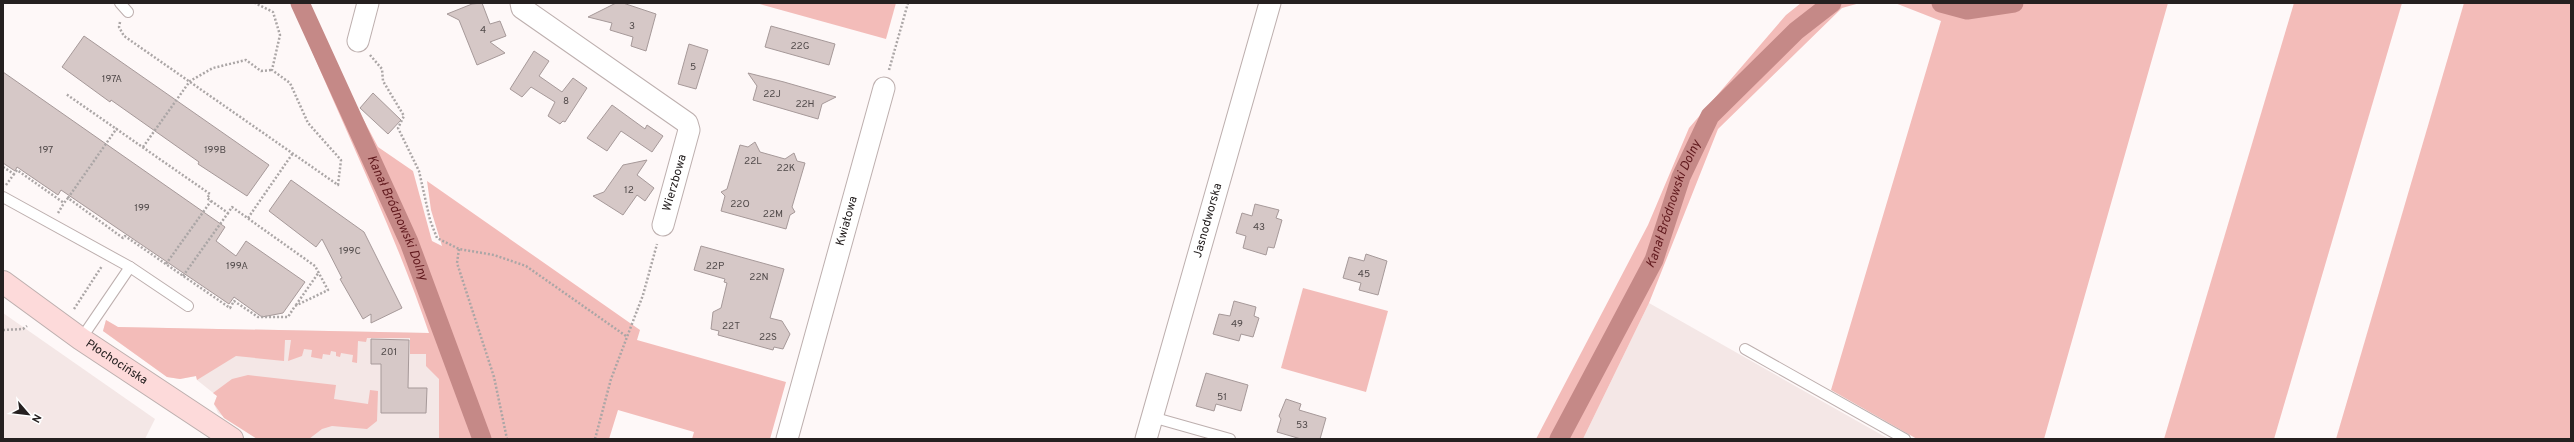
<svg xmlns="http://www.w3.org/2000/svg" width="2574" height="442" font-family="Overpass,sans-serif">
  <rect width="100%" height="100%" fill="#fef8f8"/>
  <g fill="#f4e7e6">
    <path d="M1649,303L1827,404L1889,439H1583Z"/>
    <path d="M3,313L155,419L145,439H3Z"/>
    <path d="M106,320L118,327L429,333L468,439H257L218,413L214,404L217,396L197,380L196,376L180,379L167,377L103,331Z"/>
  </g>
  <g fill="#f3bcb9">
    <path d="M292,3H310L335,66L378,147L413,171L432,241L442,246L431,210L427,181L640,330L637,340L786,382L770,439H692L694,432L618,410L609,439H439V379L426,366V354H410V338H367L366,342L358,341L357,363L352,362L353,355L341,353L340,357L336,356V352L331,351L330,355L323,354L322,359L311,357L312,350L304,349L302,356L288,361L291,340H285L284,361L236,356L197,380L196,376L180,379L167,377L103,331L106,320L118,327L429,333C391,221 336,113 292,3Z"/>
    <path d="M756,3H896L886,39Z"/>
    <path d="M1801,3H1860L1842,8L1718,129L1649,303L1583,439H1536L1648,225L1689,128L1786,15Z"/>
    <path d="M1895,3H2168L2044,439H1917L1831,390L1941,21Z"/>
    <path d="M2294,3H2402L2274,439H2164Z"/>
    <path d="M2464,3H2571V439H2336Z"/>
    <path d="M1303,288L1388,311L1366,392L1281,368Z"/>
    <path d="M248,375L336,385L334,399L368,404L370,390L378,391L377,421L367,429L332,426L322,429L309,439H257L224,418L214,404L217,396L213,393L232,379Z"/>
  </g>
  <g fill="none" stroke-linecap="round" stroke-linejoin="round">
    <g stroke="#c58987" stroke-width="19">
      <path id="s1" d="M300,3L409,242L482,439"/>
      <path d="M1941,3L1967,10L2014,3"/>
      <path id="s2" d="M1559,439L1654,260L1681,177L1710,116L1796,31L1832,3"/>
    </g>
  </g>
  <g fill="#d6c8c7" stroke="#a69999">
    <path d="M482,3L490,24L500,21L506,36L490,42L505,53L477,65L459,20L447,14L472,4Z"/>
    <path d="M616,3H623L656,14L646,51L631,46L633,37L610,30L612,23L588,17Z"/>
    <path d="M771,26L835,44L829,65L765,47Z"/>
    <path d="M84,36L269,165L247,196L198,164L199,162L111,100L110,102L62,67Z"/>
    <path d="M689,44L708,50L696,89L678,84Z"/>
    <path d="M534,51L549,61L539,76L562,92L573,78L587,88L565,122L563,121L560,124L548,116L555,102L531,87L522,97L510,89Z"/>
    <path d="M3,72L225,227L216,241L236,256L246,241L305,282L283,313L262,317L234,297L229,304L61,190L58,195L17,167L15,171L3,163Z"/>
    <path d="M748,73L784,82L836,97L822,104L818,119L753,100L757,86Z"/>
    <path d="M373,93L401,120L388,134L360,108Z"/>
    <path d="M612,105L645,129L647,125L663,136L652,152L621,131L607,151L587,138Z"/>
    <path d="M755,142L760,152L785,159L794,153L797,161L805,163L792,207L795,212L790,215L786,229L721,211L725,196L721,192L727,189L740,145L748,147Z"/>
    <path d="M647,160L637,175L654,188L645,201L637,195L623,215L593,196L604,192L623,165Z"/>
    <path d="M291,180L364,232L402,308L371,323V314L363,319L340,279L342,278L322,239L316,247L269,211Z"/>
    <path d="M1255,204L1279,210L1276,218L1282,220L1274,248L1268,247L1266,255L1243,248L1246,236L1236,233L1242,213L1252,216Z"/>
    <path d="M701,246L784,269L770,318L782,321L790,334L783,349L774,347L773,350L718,335L719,331L711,329L713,312L721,308L727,283L724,282L725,279L694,270Z"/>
    <path d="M1366,254L1387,261L1378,295L1359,290L1361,283L1343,278L1349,257L1364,261Z"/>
    <path d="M1234,301L1256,307L1254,316L1259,318L1253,337L1241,334L1239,341L1213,334L1219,314L1230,316Z"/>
    <path d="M371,339L409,340L408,388H427L426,413H381V364H371Z"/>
    <path d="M1206,373L1248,385L1241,411L1216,404L1214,411L1196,406Z"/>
    <path d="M1286,399L1301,404L1299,410L1326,418L1320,439H1301L1277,432L1281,419L1279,416Z"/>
  </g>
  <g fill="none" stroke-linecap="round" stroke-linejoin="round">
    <defs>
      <g id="lane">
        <path d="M120,3L128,12"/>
        <path d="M3,197L130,267L188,306"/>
        <path d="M81,339L130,267"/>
        <path d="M1745,349L1905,439"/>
        <path d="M1152,417L1230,439"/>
      </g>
      <g id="street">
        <path d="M521,3L522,8L687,123L689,130L663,225"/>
        <path d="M358,41L368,3"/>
        <path id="s3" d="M787,439L884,88"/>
        <path id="s4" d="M1146,439L1270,3"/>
      </g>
      <g id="secondary">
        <path id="s5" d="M3,282L81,339L232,439"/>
      </g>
    </defs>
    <use href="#lane" stroke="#bdafae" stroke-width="12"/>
    <use href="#street" stroke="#bdafae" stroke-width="23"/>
    <use href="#secondary" stroke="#bdafae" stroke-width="24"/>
    <g stroke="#aba6a6" stroke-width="2.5" stroke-dasharray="2 2" stroke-linecap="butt">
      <path d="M120,22L119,27L124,36L338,185L341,160L308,123L290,83L272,70L280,35L273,12L255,3"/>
      <path d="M370,55L382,69L383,81L404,116L398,128L419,171L430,220L437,238L459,249L494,255L526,266L626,336"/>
      <path d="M889,70L908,3"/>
      <path d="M143,147L190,81L213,68L246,60L261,71L272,70"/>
      <path d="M3,167L14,174L17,170L64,203L68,198L123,238L125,236L230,308L234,301L258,317H288L295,306L328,290L315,266L232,207L228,213L207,198L210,194L66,94"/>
      <path d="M6,185L14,174"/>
      <path d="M68,198L117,128"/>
      <path d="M58,213L64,203"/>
      <path d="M248,218L293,153"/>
      <path d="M459,249L457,263L494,377L507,439"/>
      <path d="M166,264L211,201"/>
      <path d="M183,276L228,213"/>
      <path d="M296,305L319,272"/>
      <path d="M74,309L102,266"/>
      <path d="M3,330L23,329L27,326"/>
      <path d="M595,439L611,379L643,295L657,244"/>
    </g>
    <use href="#lane" stroke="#fff" stroke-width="10"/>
    <use href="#street" stroke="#fff" stroke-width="21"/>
    <use href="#secondary" stroke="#fddada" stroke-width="22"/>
  </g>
  <g text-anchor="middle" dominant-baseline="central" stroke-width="3" stroke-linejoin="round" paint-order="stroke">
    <g font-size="10" fill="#514a4a">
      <text x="632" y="26">3</text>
      <text x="483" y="30">4</text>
      <text x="800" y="46">22G</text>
      <text x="693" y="67">5</text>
      <text x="112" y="79">197A</text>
      <text x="772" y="94">22J</text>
      <text x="566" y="101">8</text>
      <text x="805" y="104">22H</text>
      <text x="46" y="150">197</text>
      <text x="215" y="150">199B</text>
      <text x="753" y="161">22L</text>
      <text x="786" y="168">22K</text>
      <text x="629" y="190">12</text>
      <text x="740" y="204">22O</text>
      <text x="142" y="208">199</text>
      <text x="773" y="214">22M</text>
      <text x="1259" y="227">43</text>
      <text x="350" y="251">199C</text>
      <text x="237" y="266">199A</text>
      <text x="715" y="266">22P</text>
      <text x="1364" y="274">45</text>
      <text x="759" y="277">22N</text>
      <text x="1237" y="324">49</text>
      <text x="731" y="326">22T</text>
      <text x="768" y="337">22S</text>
      <text x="389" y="352">201</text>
      <text x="1222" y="397">51</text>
      <text x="1302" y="425">53</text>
    </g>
    <g font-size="12" fill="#252020" stroke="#fff">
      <text transform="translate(675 183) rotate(-74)">Wierzbowa</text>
      <text stroke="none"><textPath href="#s3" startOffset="226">Kwiatowa</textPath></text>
      <text stroke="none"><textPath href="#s4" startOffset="227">Jasnodworska</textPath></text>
      <text stroke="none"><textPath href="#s5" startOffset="139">Płochocińska</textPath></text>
    </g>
    <g font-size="13" font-style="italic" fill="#60191d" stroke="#fff">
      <text stroke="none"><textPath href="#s2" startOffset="262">Kanał Bródnowski Dolny</textPath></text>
      <text stroke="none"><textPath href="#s1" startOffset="236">Kanał Bródnowski Dolny</textPath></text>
    </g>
  </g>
  <rect width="2574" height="442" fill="none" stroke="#252020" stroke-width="8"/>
  <g transform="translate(28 414) rotate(118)" stroke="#ffffff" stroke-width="3" paint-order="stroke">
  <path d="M0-3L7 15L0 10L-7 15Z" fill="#252020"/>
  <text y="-6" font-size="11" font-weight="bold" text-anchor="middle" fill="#252020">N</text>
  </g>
</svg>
